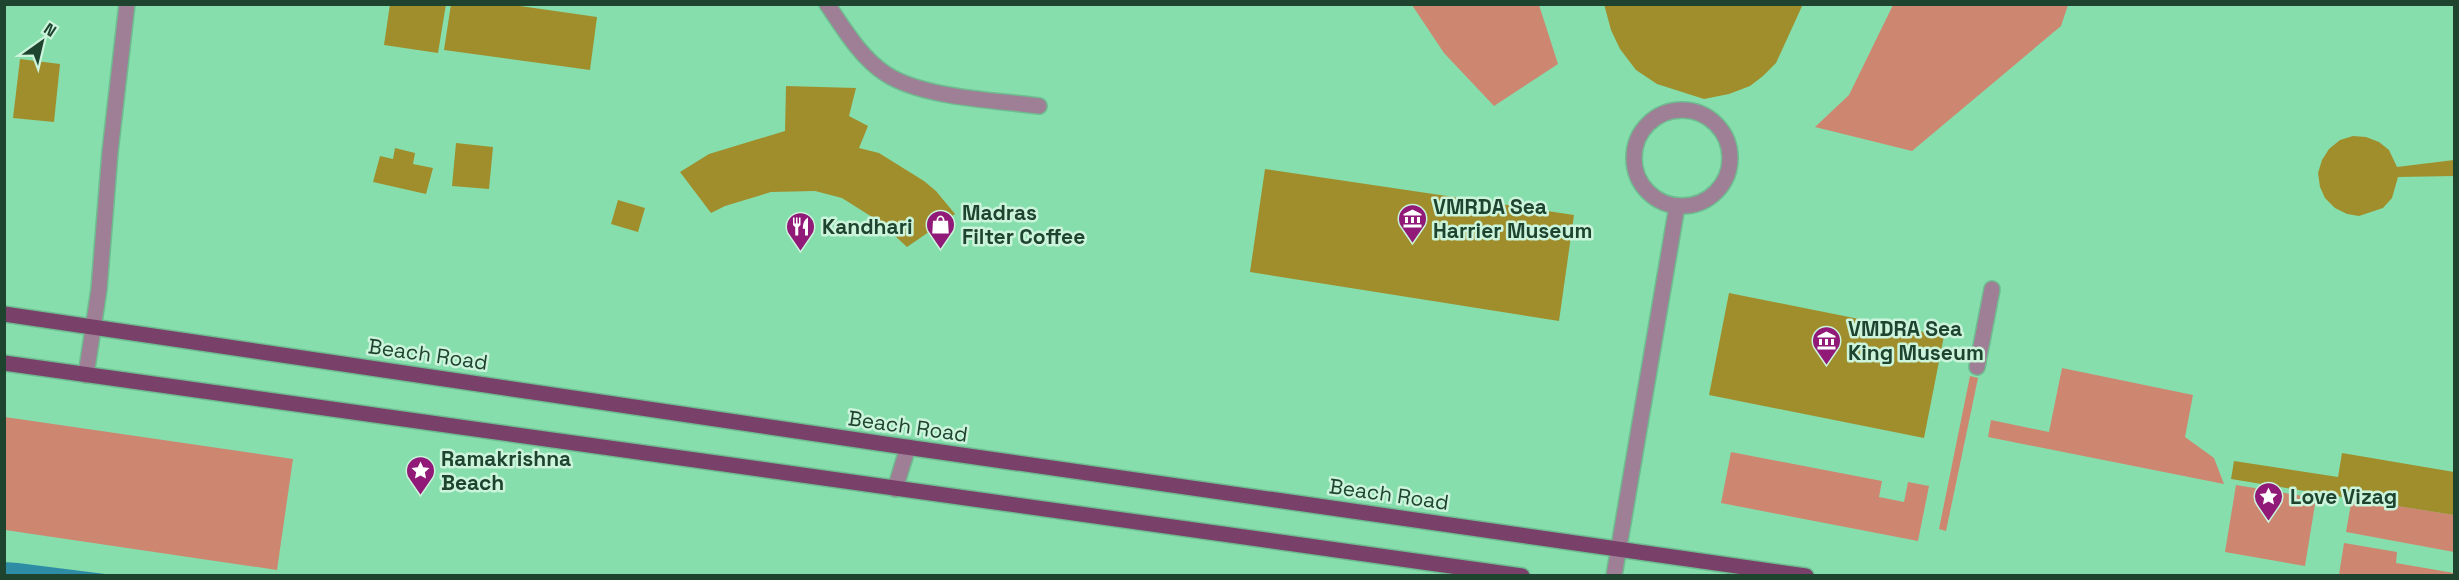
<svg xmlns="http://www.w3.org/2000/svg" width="2459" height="580" font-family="'Space Grotesk',sans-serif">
  <rect width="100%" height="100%" fill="#86dead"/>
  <g fill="#cd8770">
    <path d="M1412,5H1539L1558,64L1494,106L1444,53Z"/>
    <path d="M1893,5L1894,4L2068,5L2061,26L1912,151L1815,127L1849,95Z"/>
    <path d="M2062,368L2193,395L2185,437L2214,458L2224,484L1988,437L1991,420L2049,432Z"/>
    <path d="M1970,376L1978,378L1946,531L1939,529Z"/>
    <path d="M5,417L293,459L277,570L5,530Z"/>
    <path d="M1731,452L1882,481L1879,497L1904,502L1908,482L1929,486L1918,541L1721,503Z"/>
    <path d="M2236,485L2316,498L2305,566L2225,552Z"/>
    <path d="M2352,498L2454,515V552L2346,532Z"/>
    <path d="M2344,543L2397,552L2396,563L2454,573V575H2339Z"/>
  </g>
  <path fill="#2e8da5" d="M4,562L18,563L113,575H5Z"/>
  <g fill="#a08e2c">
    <path d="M390,4H446L438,53L384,45Z"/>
    <path d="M451,4H507L597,17L590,70L444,50Z"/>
    <path d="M1604,4H1803L1776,63L1763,76L1750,86L1729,94L1704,99L1657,84L1636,70L1620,49L1611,30Z"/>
    <path d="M20,59L60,64L54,122L13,118Z"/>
    <path d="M786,86L856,88L849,116L868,126L859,148L879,153L924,181L936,191L955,214L907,247L880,222L842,198L815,191L771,192L725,206L711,213L680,172L709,154L785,131Z"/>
    <path d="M2353,136L2366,137L2379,142L2389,150L2397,167L2454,160V176L2398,177L2392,198L2383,208L2359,216L2347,214L2335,208L2325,198L2320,187L2318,173L2322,160L2329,149L2340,140Z"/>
    <path d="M456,143L493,147L489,189L452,186Z"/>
    <path d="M395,148L415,153L413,164L433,168L426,194L373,182L380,156L393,159Z"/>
    <path d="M1265,169L1574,215L1559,321L1250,272Z"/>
    <path d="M618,200L645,208L638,232L611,224Z"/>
    <path d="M1729,293L1944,336L1924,438L1709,395Z"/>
    <path d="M2342,453L2454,472V515L2231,479L2234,461L2338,477Z"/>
  </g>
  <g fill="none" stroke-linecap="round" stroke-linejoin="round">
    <defs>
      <g id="minor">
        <path d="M827,4C844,29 861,58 886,74C923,98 994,100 1039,106"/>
        <circle cx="1682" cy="158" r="48"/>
        <path d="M1977,367L1992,289"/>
        <path d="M86,375L99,289L110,152L127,4"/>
        <path d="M895,489L908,447"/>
        <path d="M1614,576L1677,206"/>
      </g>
      <g id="major">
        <path d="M4,314L878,443L1806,576"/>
        <path d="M4,363L1522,576"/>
      </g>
    </defs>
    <use href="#minor" stroke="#6fbc91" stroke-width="18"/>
    <use href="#major" stroke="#6fbc91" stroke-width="18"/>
    <use href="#minor" stroke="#9f7f95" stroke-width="15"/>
    <use href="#major" stroke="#794169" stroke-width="15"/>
  </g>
  <defs>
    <symbol id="museum-pin" viewBox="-11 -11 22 30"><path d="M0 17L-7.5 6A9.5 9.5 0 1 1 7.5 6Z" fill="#911a78" stroke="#cbf4db"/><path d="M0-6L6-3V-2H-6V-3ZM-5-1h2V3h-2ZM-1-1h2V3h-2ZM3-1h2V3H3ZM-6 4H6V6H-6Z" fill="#fff"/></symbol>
    <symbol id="shop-pin" viewBox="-11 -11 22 30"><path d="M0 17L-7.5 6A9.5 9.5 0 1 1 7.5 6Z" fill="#911a78" stroke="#cbf4db"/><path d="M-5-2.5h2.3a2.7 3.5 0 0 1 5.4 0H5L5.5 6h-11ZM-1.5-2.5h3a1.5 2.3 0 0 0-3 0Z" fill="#fff"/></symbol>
    <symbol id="restaurant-pin" viewBox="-11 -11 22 30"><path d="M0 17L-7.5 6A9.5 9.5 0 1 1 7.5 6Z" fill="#911a78" stroke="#cbf4db"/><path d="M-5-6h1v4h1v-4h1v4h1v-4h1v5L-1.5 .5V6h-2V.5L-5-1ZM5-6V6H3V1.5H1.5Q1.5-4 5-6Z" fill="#fff"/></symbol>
    <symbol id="sight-pin" viewBox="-11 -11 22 30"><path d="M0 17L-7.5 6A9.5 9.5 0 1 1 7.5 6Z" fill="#911a78" stroke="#cbf4db"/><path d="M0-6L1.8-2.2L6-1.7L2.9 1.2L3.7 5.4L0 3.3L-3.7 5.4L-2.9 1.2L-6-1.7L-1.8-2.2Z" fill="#fff"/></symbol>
  </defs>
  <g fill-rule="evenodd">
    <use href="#museum-pin" x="1396" y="202" width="33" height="45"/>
    <use href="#shop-pin" x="924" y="208" width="33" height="45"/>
    <use href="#restaurant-pin" x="784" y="210" width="33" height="45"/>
    <use href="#museum-pin" x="1810" y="324" width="33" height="45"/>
    <use href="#sight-pin" x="404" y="454" width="33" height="45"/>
    <use href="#sight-pin" x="2252" y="480" width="33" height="45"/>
  </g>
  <g text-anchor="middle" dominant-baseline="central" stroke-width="5" stroke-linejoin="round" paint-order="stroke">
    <g font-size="21" font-weight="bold" fill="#1e432f" stroke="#cbf4db" text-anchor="start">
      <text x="1433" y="206">VMRDA Sea<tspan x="1433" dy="24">Harrier Museum</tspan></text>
      <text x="962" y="212">Madras<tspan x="962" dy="24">Filter Coffee</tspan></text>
      <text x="822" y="226">Kandhari</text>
      <text x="1848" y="328">VMDRA Sea<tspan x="1848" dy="24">King Museum</tspan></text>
      <text x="441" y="458">Ramakrishna<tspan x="441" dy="24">Beach</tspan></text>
      <text x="2290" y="496">Love Vizag</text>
    </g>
    <g font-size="21" fill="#1e432f" stroke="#cbf4db">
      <text transform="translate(428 354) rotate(8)">Beach Road</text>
      <text transform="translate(908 426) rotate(8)">Beach Road</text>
      <text transform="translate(1389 494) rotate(8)">Beach Road</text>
    </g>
  </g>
  <rect width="2459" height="580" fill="none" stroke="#1e432f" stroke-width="12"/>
  <g transform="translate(42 42) rotate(34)" stroke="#cbf4db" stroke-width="4.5" paint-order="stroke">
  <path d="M0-4.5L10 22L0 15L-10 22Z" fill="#1e432f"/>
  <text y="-9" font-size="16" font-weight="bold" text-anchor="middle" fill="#1e432f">N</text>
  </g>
</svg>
